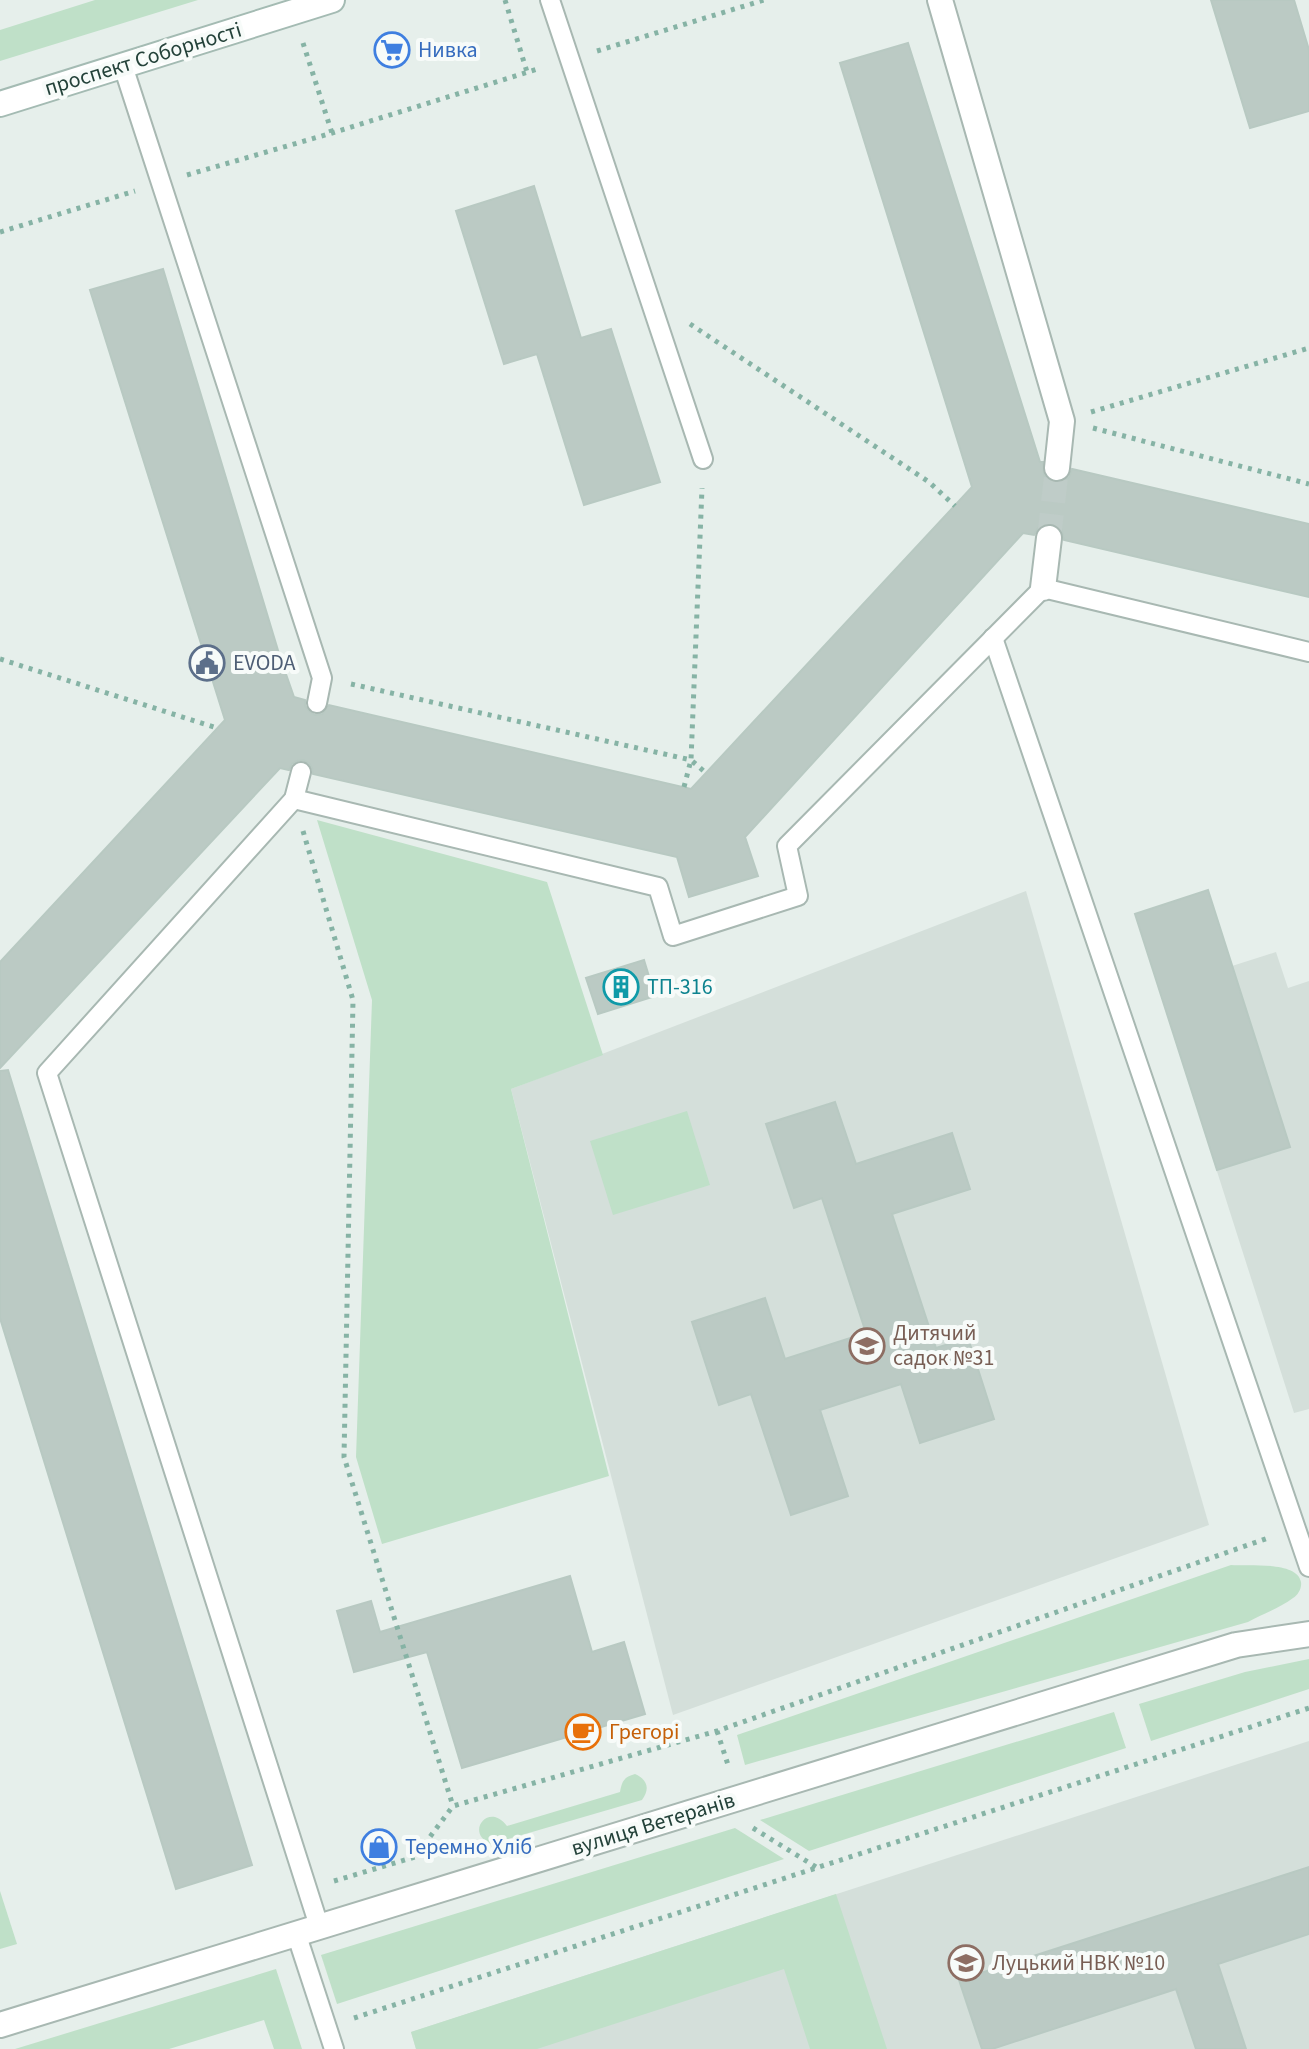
<svg xmlns="http://www.w3.org/2000/svg" width="1309" height="2049" font-family="'Source Sans 3',sans-serif">
  <rect width="100%" height="100%" fill="#e6efeb"/>
  <g fill="#d4dfda">
    <path d="M1208,890L1232,966L1276,952L1288,988L1309,981V1409L1294,1413L1135,914Z"/>
    <path d="M1026,891L1209,1525L673,1715L511,1089Z"/>
    <path d="M1309,1741V2049H416L411,2032Z"/>
  </g>
  <g fill="#bfe0c8">
    <path d="M95,0H198L0,61V30Z"/>
    <path d="M317,820L547,882L603,1055L511,1089L609,1476L382,1544L356,1457L372,1000Z"/>
    <path d="M687,1111L710,1185L613,1215L590,1141Z"/>
    <path d="M1231,1565C1248,1566 1298,1561 1301,1582C1302,1588 1298,1595 1293,1598C1280,1608 1262,1614 1248,1622L745,1765L737,1735Z"/>
    <path d="M1309,1659V1689L1151,1741L1139,1704L1245,1672Z"/>
    <path d="M1114,1712L1126,1748L809,1851L760,1820Z"/>
    <path d="M635,1774C648,1780 650,1789 642,1800L491,1844C464,1833 489,1801 507,1826L620,1792C622,1781 624,1777 635,1774Z"/>
    <path d="M735,1828L784,1859L337,2004L321,1955Z"/>
    <path d="M0,1891L17,1944L0,1949Z"/>
    <path d="M836,1894L887,2049H810L784,1969L537,2049H416L411,2032Z"/>
    <path d="M276,1969L302,2049H274L264,2020L169,2049H15Z"/>
  </g>
  <g fill="#bbcac4" stroke="#b8c9c2" stroke-width="2">
    <path d="M1211,0H1294L1309,50V111L1250,128Z"/>
    <path d="M908,43L1040,462H1043L1044,475L1049,480L1055,483L1062,482L1069,477L1072,469L1309,524V597L1064,540L1062,531L1059,527L1052,523L1042,525L1038,528L1034,535L1023,533L745,837L758,876L689,897L677,857L313,774L312,768L309,763L303,760L297,761L292,764L289,770L280,768L0,1068V962L225,720L90,290L163,269L280,657L294,697L305,700V706L310,712L315,715L322,714L329,705L691,789L972,487L840,63Z"/>
    <path d="M534,186L581,338L611,329L660,482L584,505L537,354L504,364L456,211Z"/>
    <path d="M1208,890L1290,1147L1217,1170L1135,914Z"/>
    <path d="M644,960L655,996L598,1014L586,978Z"/>
    <path d="M8,1070L252,1865L176,1889L0,1318V1071Z"/>
    <path d="M835,1102L856,1164L952,1133L970,1189L892,1214L936,1348L968,1338L994,1419L920,1443L901,1384L820,1410L848,1496L791,1515L751,1394L719,1405L692,1322L765,1298L785,1359L866,1333L822,1198L794,1208L766,1124Z"/>
    <path d="M570,1576L592,1652L624,1642L645,1714L462,1768L427,1652L354,1672L337,1611L371,1601L380,1632Z"/>
    <path d="M1309,1867V1934L1218,1964L1246,2049H1196L1176,1989L992,2049H982L959,1980Z"/>
  </g>
  <g fill="none" stroke-linecap="round" stroke-linejoin="round">
    <path stroke="#bfccc8" stroke-width="24" stroke-dasharray="24 12" stroke-linecap="butt" d="M1049,538L1057,468"/>
    <defs>
      <g id="service">
        <path d="M550,0L703,459"/>
        <path d="M123,66L322,678L317,703"/>
        <path d="M993,638L1309,1567"/>
        <path d="M301,772L294,799L47,1073L319,1926"/>
        <path d="M294,799L658,887L673,936L798,896L787,846L1043,588L1309,652"/>
        <path d="M296,1933L334,2049"/>
      </g>
      <g id="minor">
        <path d="M940,0L1062,421L1057,468"/>
        <path d="M1043,588L1049,538"/>
        <path d="M0,2025L1236,1645L1309,1634"/>
      </g>
      <path id="secondary" d="M0,104L332,0"/>
    </defs>
    <use href="#service" stroke="#a8b8b2" stroke-width="22"/>
    <use href="#minor" stroke="#a8b8b2" stroke-width="28"/>
    <use href="#secondary" stroke="#a4bbb3" stroke-width="28"/>
    <g stroke="#86b3a5" stroke-width="5" stroke-dasharray="4 6" stroke-linecap="butt">
      <path d="M505,0L527,72"/>
      <path d="M303,43L332,133"/>
      <path d="M597,51L764,0"/>
      <path d="M187,175L332,133L541,68"/>
      <path d="M0,232L135,191"/>
      <path d="M690,324L929,482L955,506"/>
      <path d="M1091,412L1309,348"/>
      <path d="M1093,428L1309,484"/>
      <path d="M0,659L217,728"/>
      <path d="M351,684L691,760L702,488"/>
      <path d="M684,787L691,760L706,773"/>
      <path d="M303,831L353,1000L344,1457L453,1806"/>
      <path d="M717,1731L729,1768"/>
      <path d="M753,1828L816,1867"/>
      <path d="M334,1881L415,1857L453,1806L717,1731L1268,1538"/>
      <path d="M354,2018L1309,1708"/>
    </g>
    <use href="#service" stroke="#fff" stroke-width="18"/>
    <use href="#minor" stroke="#fff" stroke-width="24"/>
    <use href="#secondary" stroke="#fff" stroke-width="24"/>
  </g>
  <defs>
    <symbol id="supermarket-ring" viewBox="-11 -11 22 22"><circle r="9.5" fill="#f7fbf9" stroke="#3f7fe0" stroke-width="1.5"/><path d="M-6-5.5h2.5l.6 2H6L4.5 2H-2.5L-4.4-4H-6ZM-1.5 3.2a1.3 1.3 0 1 0 .1 0ZM3 3.2a1.3 1.3 0 1 0 .1 0Z" fill="#3f7fe0"/></symbol>
    <symbol id="civic-ring" viewBox="-11 -11 22 22"><circle r="9.5" fill="#f7fbf9" stroke="#5c6f8a" stroke-width="1.5"/><path d="M-.6-6.5H3V-4.5H.6V-3L4-1V1h2V6H-6V1h2V-1L-.6-3ZM-1.2 2.5V6h2.4V2.5Z" fill="#5c6f8a"/></symbol>
    <symbol id="building-ring" viewBox="-11 -11 22 22"><circle r="9.5" fill="#f7fbf9" stroke="#0f9aa8" stroke-width="1.5"/><path d="M-4-6H4V6H1V3H-1V6H-4ZM-2.5-4.3h1.7v1.8h-1.7ZM.8-4.3h1.7v1.8H.8ZM-2.5-1h1.7V.8h-1.7ZM.8-1h1.7V.8H.8Z" fill="#0f9aa8"/></symbol>
    <symbol id="school-ring" viewBox="-11 -11 22 22"><circle r="9.5" fill="#f7fbf9" stroke="#8d6e63" stroke-width="1.5"/><path d="M0-5L7-2L0 1L-7-2ZM-4 1L0 2.5L4 1V4Q0 6-4 4Z" fill="#8d6e63"/></symbol>
    <symbol id="cafe-ring" viewBox="-11 -11 22 22"><circle r="9.5" fill="#f7fbf9" stroke="#e8710a" stroke-width="1.5"/><path d="M-5.5-4.5H6V0H3Q3 3.5 0 3.5H-2.5Q-5.5 3.5-5.5 0ZM3-3.2v2h1.7v-2ZM-6 4.5H4V6H-6Z" fill="#e8710a"/></symbol>
    <symbol id="shop-ring" viewBox="-11 -11 22 22"><circle r="9.5" fill="#f7fbf9" stroke="#3f7fe0" stroke-width="1.5"/><path d="M-5-2.5h2.3a2.7 3.5 0 0 1 5.4 0H5L5.5 6h-11ZM-1.5-2.5h3a1.5 2.3 0 0 0-3 0Z" fill="#3f7fe0"/></symbol>
  </defs>
  <g fill-rule="evenodd">
    <use href="#supermarket-ring" x="372" y="30" width="40" height="40"/>
    <use href="#civic-ring" x="187" y="643" width="40" height="40"/>
    <use href="#building-ring" x="601" y="967" width="40" height="40"/>
    <use href="#school-ring" x="847" y="1326" width="40" height="40"/>
    <use href="#cafe-ring" x="563" y="1712" width="40" height="40"/>
    <use href="#shop-ring" x="359" y="1827" width="40" height="40"/>
    <use href="#school-ring" x="946" y="1943" width="40" height="40"/>
  </g>
  <g text-anchor="middle" dominant-baseline="central" stroke-width="8" stroke-linejoin="round" paint-order="stroke">
    <g font-size="22" fill="#366cbe" stroke="#f7fbf9" text-anchor="start">
      <text x="418" y="50">Нивка</text>
      <text x="405" y="1847">Теремно Хліб</text>
    </g>
    <g font-size="22" fill="#24423a" stroke="#f7fbf9">
      <text transform="translate(143 59) rotate(-17)">проспект Соборності</text>
      <text transform="translate(653 1824) rotate(-17)">вулиця Ветеранів</text>
    </g>
    <g font-size="22" fill="#4e5e75" stroke="#f7fbf9" text-anchor="start">
      <text x="233" y="663">EVODA</text>
    </g>
    <g font-size="22" fill="#0d838f" stroke="#f7fbf9" text-anchor="start">
      <text x="647" y="987">ТП-316</text>
    </g>
    <g font-size="22" fill="#785e54" stroke="#f7fbf9" text-anchor="start">
      <text x="893" y="1333">Дитячий<tspan x="893" dy="25">садок №31</tspan></text>
      <text x="992" y="1963">Луцький НВК №10</text>
    </g>
    <g font-size="22" fill="#c56008" stroke="#f7fbf9" text-anchor="start">
      <text x="609" y="1732">Грегорі</text>
    </g>
  </g>
</svg>
